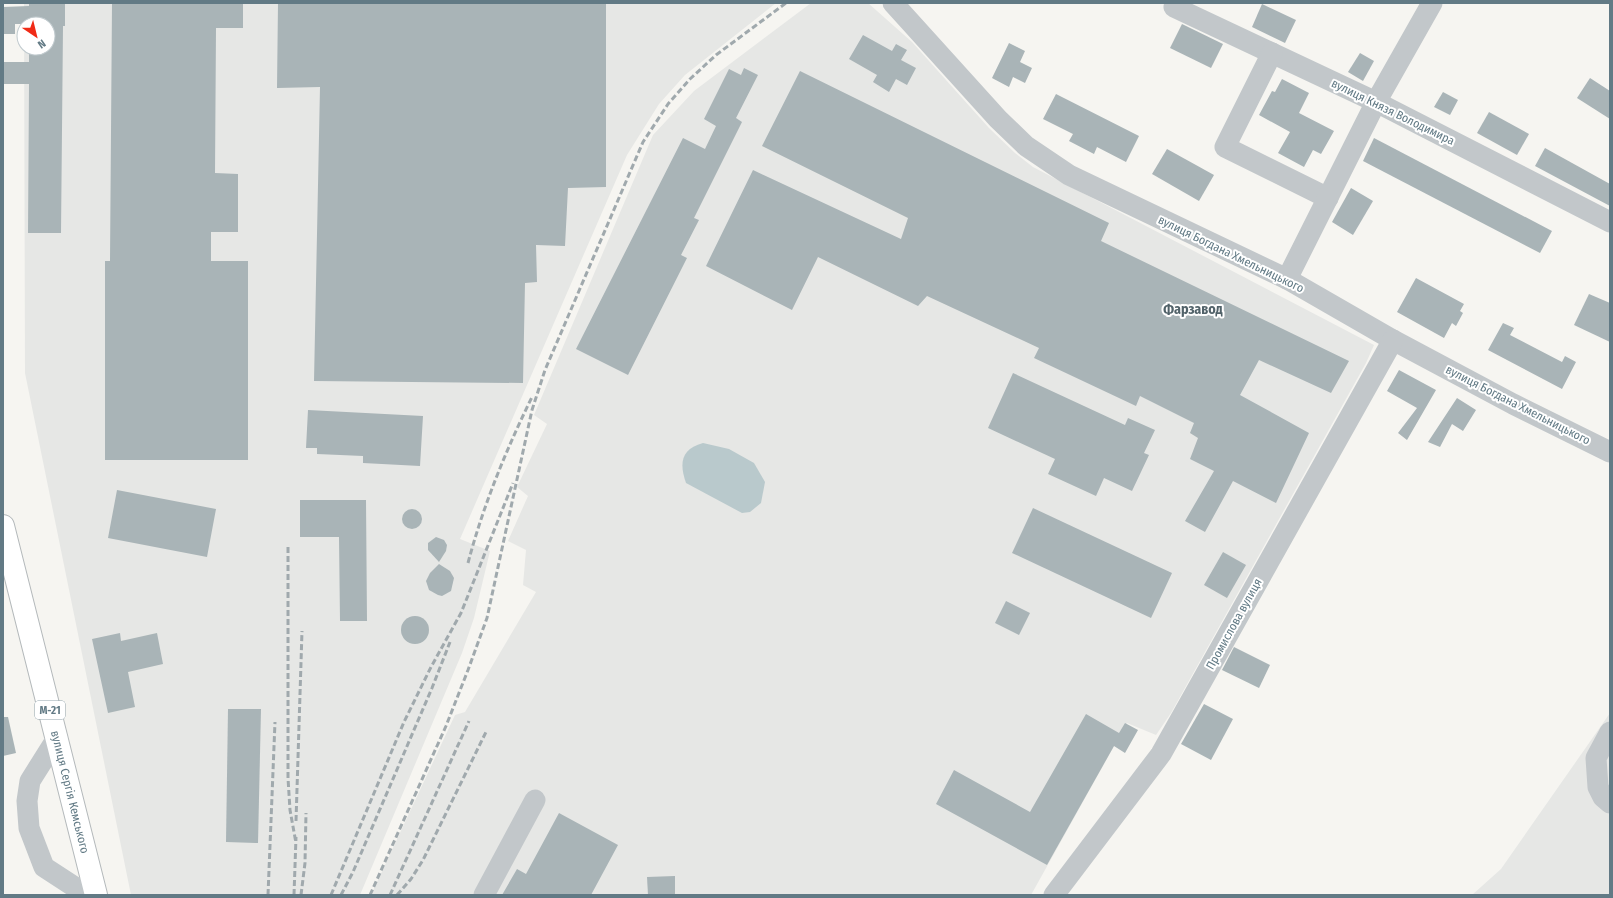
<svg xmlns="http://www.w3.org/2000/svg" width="1613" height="898" font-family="'Fira Sans Condensed',sans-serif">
  <rect width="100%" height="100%" fill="#f6f5f1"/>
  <g fill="#e6e7e5" fill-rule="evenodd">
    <path d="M24,3H776L685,75L659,104L627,155L460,539L490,551L474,618L462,653L360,895H131L25,373ZM24,24H48V48H24Z"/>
    <path d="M811,3H868L912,42L989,128L1015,153L1033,167L1374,345L1366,363L1171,713L1156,735L1127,723L1031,895H371L455,715L465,712L536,592L523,585L526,550L508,541L528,496L517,487L547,424L534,415L653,135L694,91Z"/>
    <path d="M1610,713V895H1472L1501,869Z"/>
  </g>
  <path fill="#b9c9cc" d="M703,443L729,449L754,463L765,482L761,503L750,512L742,513L686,483C679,463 681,449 703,443Z"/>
  <g fill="#a9b4b7">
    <path d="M29,3H65V26H63L61,233H28L29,84H3V62H29V48H48V24H15V34H3V7L29,6Z"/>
    <path d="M112,3H243V28H216L215,173L238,174V232H211V261H248V460H105V261H110Z"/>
    <path d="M278,3H606V187L568,188L565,246L536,245L537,282L525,283L523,383L314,381L320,87L277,88Z"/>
    <path d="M1262,4L1296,20L1285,43L1252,27Z"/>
    <path d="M1182,24L1223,44L1211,68L1170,48Z"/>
    <path d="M863,35L892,51L896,44L907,50L901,60L916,68L907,85L896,79L889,92L873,82L877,75L849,59Z"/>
    <path d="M1009,43L1025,51L1020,62L1032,68L1025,83L1013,77L1009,87L992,78Z"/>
    <path d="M1360,53L1374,61L1363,81L1348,72Z"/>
    <path d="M744,68L758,75L736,118L742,122L694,218L699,220L681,255L687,258L628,375L576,349L683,138L705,149L716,126L704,119L729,69L741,75Z"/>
    <path d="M800,71L1109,223L1101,241L1349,361L1331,393L1259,360L1240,395L1309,433L1276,503L1233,481L1205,532L1185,521L1214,471L1190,459L1198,438L1190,433L1194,423L1140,396L1136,406L1034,358L1039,348L927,296L918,306L818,257L792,310L706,266L753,170L901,239L908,218L762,146Z"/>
    <path d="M1590,78L1610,91V119L1577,98Z"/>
    <path d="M1282,79L1309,93L1299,113L1334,131L1321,154L1313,150L1304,167L1278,153L1290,132L1259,115L1272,91L1275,92Z"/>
    <path d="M1443,92L1458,100L1450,115L1434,107Z"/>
    <path d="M1056,94L1139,136L1126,162L1097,147L1094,154L1069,141L1073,134L1043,119Z"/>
    <path d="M1489,112L1529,134L1517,155L1477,133Z"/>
    <path d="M1374,138L1552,231L1540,253L1363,161Z"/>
    <path d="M1545,148L1610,184V206L1535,166Z"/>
    <path d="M1167,149L1214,175L1199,201L1152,174Z"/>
    <path d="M1351,188L1373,201L1353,235L1332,222Z"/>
    <path d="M1416,278L1464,304L1460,311L1463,313L1456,326L1452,323L1444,338L1397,312Z"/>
    <path d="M1589,294L1610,303V342L1574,325Z"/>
    <path d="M1503,323L1514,328L1510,335L1562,362L1565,356L1576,362L1562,389L1488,350Z"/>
    <path d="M1399,370L1436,390L1407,440L1398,433L1417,408L1387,391Z"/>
    <path d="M1013,373L1125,425L1128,418L1155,430L1144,453L1149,455L1132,491L1104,478L1096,496L1048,474L1055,459L988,428Z"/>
    <path d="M1457,398L1476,410L1463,431L1452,424L1440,447L1428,442Z"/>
    <path d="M308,410L423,416L420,466L363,463V456L317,454V448H306Z"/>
    <path d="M117,490L216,509L207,557L108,538Z"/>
    <path d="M300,500H366L367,621H340L339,537H300Z"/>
    <path d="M1033,508L1172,573L1151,618L1012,553Z"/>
    <circle cx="412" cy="519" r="10"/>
    <path d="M436,537L444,540L447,545L446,551L439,562L428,550V543Z"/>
    <path d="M1223,552L1246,565L1227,598L1204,585Z"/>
    <path d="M439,564L450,571L454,578L451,591L442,596L438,595L429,590L426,581L430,573Z"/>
    <path d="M1006,601L1030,613L1019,635L995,623Z"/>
    <circle cx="415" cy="630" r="14"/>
    <path d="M120,633L121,641L157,633L163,664L128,672L135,707L108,713L92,639Z"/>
    <path d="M1234,647L1270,665L1259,688L1222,670Z"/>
    <path d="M1204,704L1233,719L1211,760L1181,744Z"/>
    <path d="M228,709H261L258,843L226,842Z"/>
    <path d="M1086,714L1119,733L1125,723L1138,730L1125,753L1114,746L1047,865L936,804L954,770L1030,812Z"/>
    <path d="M3,717H8L16,753L3,756Z"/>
    <path d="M559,813L618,845L591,895H502L517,869L526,874Z"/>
    <path d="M675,876V895H648L647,877Z"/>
  </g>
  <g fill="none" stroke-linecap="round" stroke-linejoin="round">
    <defs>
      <path id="highway" d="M3,526L96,895"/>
    </defs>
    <use href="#highway" stroke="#b4b9bb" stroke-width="24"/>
    <g stroke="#c2c7ca" stroke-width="21">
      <path d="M893,3L998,119L1026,146L1069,175L1287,279L1393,340L1513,404L1610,452"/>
      <path d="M1174,7L1376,102L1610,222"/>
      <path d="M1272,53L1225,147L1328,198"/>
      <path d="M1287,279L1376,102L1432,3"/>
      <path d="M1610,732L1596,758L1598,787L1603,797L1610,803"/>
      <path d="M57,738L30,781L27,801L29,828L44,867L87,895"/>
      <path d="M484,895L535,800"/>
      <path d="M1054,895L1161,754L1393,340"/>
    </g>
    <use href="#highway" stroke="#fff" stroke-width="22"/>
    <g stroke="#a0a9ad" stroke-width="3" stroke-dasharray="6 3" stroke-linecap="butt">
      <path d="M288,547V778L290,810L296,843"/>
      <path d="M468,563C483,506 506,450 532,397"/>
      <path d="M296,821L302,631"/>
      <path d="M268,895L275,722"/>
      <path d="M294,895L296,837"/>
      <path d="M301,895L305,863L306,813"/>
      <path d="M331,895L404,722L431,667L461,613L513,483"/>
      <path d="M341,895L353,872L432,688L450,642"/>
      <path d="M370,895L446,726L468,670L487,618L532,410L545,370L643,142L668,104L690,79L716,55L786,3"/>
      <path d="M390,895L469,721"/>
      <path d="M397,895L411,879L423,860L486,732"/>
    </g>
  </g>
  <g text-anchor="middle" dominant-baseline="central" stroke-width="4" stroke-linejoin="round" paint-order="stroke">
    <rect fill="#fff" stroke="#91a2aa" stroke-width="1" x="35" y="701" width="30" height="18" rx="3"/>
    <g font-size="11" font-weight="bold" fill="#627a85">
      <text x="50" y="710">М-21</text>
    </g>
    <g font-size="12" fill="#627a85" stroke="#fff">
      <text transform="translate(1393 112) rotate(26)">вулиця Князя Володимира</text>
      <text transform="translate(1231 254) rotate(26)">вулиця Богдана Хмельницького</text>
      <text transform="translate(1518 405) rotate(27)">вулиця Богдана Хмельницького</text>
      <text transform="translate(1234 624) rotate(-61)">Промислова вулиця</text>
      <text transform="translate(70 792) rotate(76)">вулиця Сергія Кемського</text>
    </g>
    <g font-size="14" font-weight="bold" fill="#516269" stroke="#fff">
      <text x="1193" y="309">Фарзавод</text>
    </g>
  </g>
  <rect width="1613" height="898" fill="none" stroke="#627a85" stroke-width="8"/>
  <g transform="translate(36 36) rotate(145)"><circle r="19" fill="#ffffff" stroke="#c0cace"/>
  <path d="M0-3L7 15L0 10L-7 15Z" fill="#f02b17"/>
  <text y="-6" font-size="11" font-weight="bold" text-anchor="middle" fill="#627a85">N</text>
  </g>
</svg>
